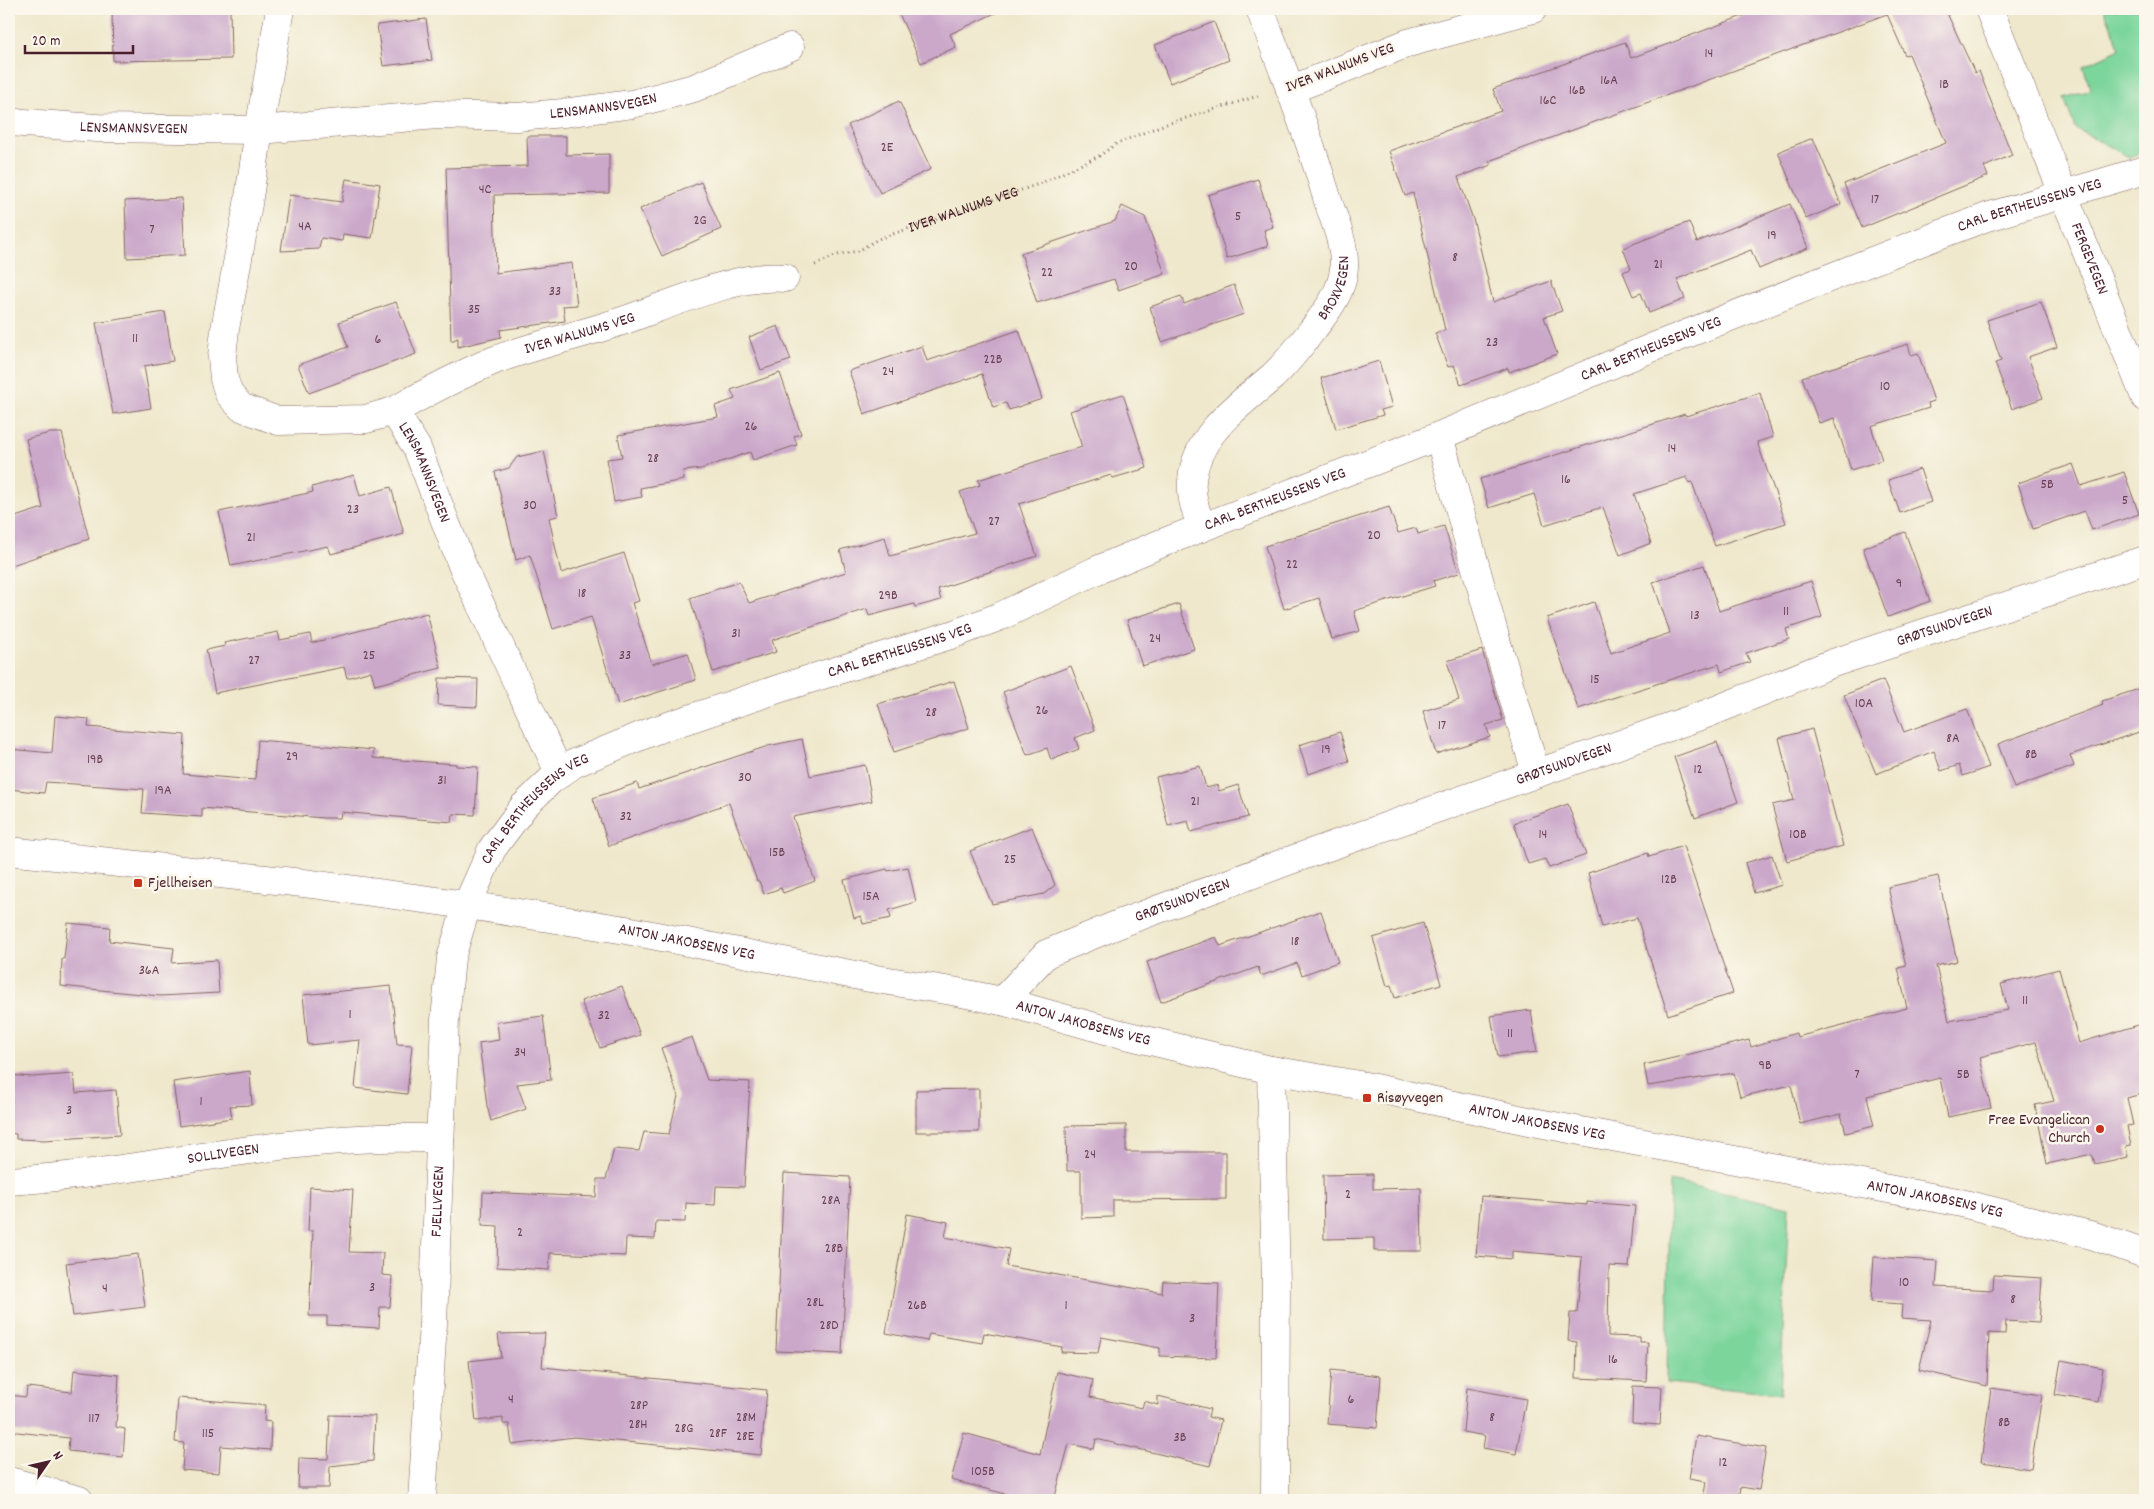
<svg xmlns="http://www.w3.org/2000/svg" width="2154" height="1509" font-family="Dekko,sans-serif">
  <rect width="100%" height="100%" fill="#fbf7ec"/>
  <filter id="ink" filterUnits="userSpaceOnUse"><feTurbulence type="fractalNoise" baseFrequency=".02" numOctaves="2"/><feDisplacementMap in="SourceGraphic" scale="10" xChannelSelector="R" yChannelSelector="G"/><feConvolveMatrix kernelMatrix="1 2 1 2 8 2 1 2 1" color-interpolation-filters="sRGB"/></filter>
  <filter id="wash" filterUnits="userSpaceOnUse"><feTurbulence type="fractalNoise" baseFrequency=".0096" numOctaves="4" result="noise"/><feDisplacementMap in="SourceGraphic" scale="20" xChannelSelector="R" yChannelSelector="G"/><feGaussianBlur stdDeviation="1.12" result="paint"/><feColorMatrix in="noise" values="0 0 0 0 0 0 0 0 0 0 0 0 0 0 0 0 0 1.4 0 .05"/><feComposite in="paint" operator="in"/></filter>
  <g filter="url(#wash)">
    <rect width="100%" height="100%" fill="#efe8cc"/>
    <g fill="#7bd59b" stroke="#627a63">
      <path d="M2104,9H2145V151L2129,157L2075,128L2064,98L2091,90L2083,66L2120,49Z"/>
      <path d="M1670,1181L1789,1207L1780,1394L1667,1383Z"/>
    </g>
    <g id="blocks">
      <g fill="#cba8ca">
        <path d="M230,9L231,59L113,61L112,10Z"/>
        <path d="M897,9H1004L950,34L956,47L921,63Z"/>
        <path d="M1761,9H1945L1975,73L1979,71L2012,155L1984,167L1988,176L1862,228L1844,184L1946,143L1909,54L1905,55L1887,14L1489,161L1491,165L1458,177L1474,222L1493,302L1551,281L1562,311L1544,317L1557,354L1509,372L1508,368L1461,385L1454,365L1448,367L1435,333L1445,330L1413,193L1405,196L1389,151L1501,111L1493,89L1625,42L1631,58Z"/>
        <path d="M426,19L432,60L383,66L377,25Z"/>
        <path d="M1214,22L1229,60L1170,83L1155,45Z"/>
        <path d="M899,101L931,169L880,193L848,125Z"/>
        <path d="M527,136H566V155L609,154V193L494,195L496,273L572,263L577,305L563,306L565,321L500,330L501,337L458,347V338L451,341L446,168L528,166Z"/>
        <path d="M1813,138L1841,204L1806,219L1778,152Z"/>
        <path d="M346,179L380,184L372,238L343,234L342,241L321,238L319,249L281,251L289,195L342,202Z"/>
        <path d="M1258,179L1273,227L1264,230L1268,246L1227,259L1208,195Z"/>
        <path d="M701,182L721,229L662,256L640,209Z"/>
        <path d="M182,198L185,255L127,258L125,201Z"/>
        <path d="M1790,204L1808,248L1759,269L1751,250L1677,279L1685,299L1649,313L1641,293L1633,296L1623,272L1631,269L1623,248L1689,222L1697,242Z"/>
        <path d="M1122,206L1145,217L1165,274L1118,290L1114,279L1037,303L1021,253L1115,221Z"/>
        <path d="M1234,285L1244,314L1162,342L1150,307L1181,296L1184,304Z"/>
        <path d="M396,302L416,354L309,393L298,365L348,347L339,322Z"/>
        <path d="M2041,302L2057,347L2028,357L2043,398L2012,409L1995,363L2001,361L1987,320Z"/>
        <path d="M165,312L173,361L144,366L151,408L113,414L96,323Z"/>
        <path d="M778,326L791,360L761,370L749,337Z"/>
        <path d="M1019,330L1042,399L1009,410L1006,403L993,407L982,374L864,414L849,371L922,346L927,361Z"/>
        <path d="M1908,344L1911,355L1918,353L1934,401L1928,403L1929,408L1871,426L1882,460L1851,470L1834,418L1819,423L1802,377Z"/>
        <path d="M1379,361L1392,407L1381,410L1383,415L1336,429L1321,378Z"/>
        <path d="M780,373L801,434L794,436L797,445L753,460L750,452L701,469L683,471L684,480L640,488L642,497L614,502L607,459L622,457L618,435L718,417L715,406L735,399L731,390Z"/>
        <path d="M1760,393L1773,437L1757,442L1786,523L1715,546L1692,482L1689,483L1687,477L1634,494L1651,543L1620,555L1603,507L1544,525L1534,494L1489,508L1480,479L1685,414L1686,416Z"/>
        <path d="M1123,394L1147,468L1113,478L1111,475L1019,504L1037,556L938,589L941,600L915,607L914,604L869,616L867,609L772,640L776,652L713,672L690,598L739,582L749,603L846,572L840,550L885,537L890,556L975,533L960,492L980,485L978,480L1082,447L1070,411Z"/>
        <path d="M50,433H62L89,539L9,566V519L43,508L26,439Z"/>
        <path d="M544,451L558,516L549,518L561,573L624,553L639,601L632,603L652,664L688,653L696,680L618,705L591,617L553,629L530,555L516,560L495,472L509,468L517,457Z"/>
        <path d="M2073,464L2081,486L2124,472L2139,514L2092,530L2085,511L2033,529L2018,483Z"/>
        <path d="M1920,469L1931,502L1900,513L1888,480Z"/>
        <path d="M354,475L360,496L391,487L404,534L331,554L328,546L231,566L219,512L313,492L312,487Z"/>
        <path d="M1389,507L1398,533L1416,528L1418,534L1444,526L1459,573L1433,581L1435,586L1354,611L1360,631L1332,639L1319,598L1284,609L1265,546Z"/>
        <path d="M1905,532L1930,601L1888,617L1863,548Z"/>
        <path d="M1704,565L1719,611L1811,581L1822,617L1786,629L1789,639L1746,653L1750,662L1721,672L1719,664L1578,709L1547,618L1594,602L1611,653L1670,633L1653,582Z"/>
        <path d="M1179,604L1194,649L1142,666L1127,620Z"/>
        <path d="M427,613L441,668L375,685L371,671L347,678L344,667L215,693L206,650L225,646L224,643L278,632L280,640L310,634L312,643Z"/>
        <path d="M1482,650L1503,720L1486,725L1490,737L1436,754L1423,711L1459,700L1447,661Z"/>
        <path d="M1071,666L1095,730L1075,738L1079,749L1051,760L1047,748L1027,755L1003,692Z"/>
        <path d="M439,678L478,679L477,707L438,705Z"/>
        <path d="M1883,680L1904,732L1967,709L1989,767L1963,776L1959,765L1941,771L1934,751L1876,774L1844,695Z"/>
        <path d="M954,681L969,728L894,752L878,704Z"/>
        <path d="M2145,687V730L2070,755L2074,766L2014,788L1998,744L2103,705L2102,701Z"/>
        <path d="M55,716L89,719L88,727L185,735L183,774L255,780L258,740L374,750L373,758L456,764V766L478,767L475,815L453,814L452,822L341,812L340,818H324L202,808V817L142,813L144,789L46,782L44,793L9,789V749L52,753Z"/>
        <path d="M1812,729L1843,846L1787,861L1772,805L1794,800L1779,738Z"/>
        <path d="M1340,732L1349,761L1308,774L1299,745Z"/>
        <path d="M802,739L810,776L865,765L872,801L793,817L815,881L783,893L781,888L764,894L759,881H757L729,803L609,846L593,798L637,783L639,789L768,746Z"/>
        <path d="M1717,742L1738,802L1695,818L1674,757Z"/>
        <path d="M1200,766L1206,788L1218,785L1219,791L1238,785L1248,817L1191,832L1188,821L1168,826L1156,777Z"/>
        <path d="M1568,804L1586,855L1549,868L1545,859L1528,864L1514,823Z"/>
        <path d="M1032,827L1055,885L1044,894L992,904L970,851Z"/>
        <path d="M1683,846L1733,993L1668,1015L1637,918L1602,927L1588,873L1648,853L1649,857Z"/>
        <path d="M1772,855L1782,885L1754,893L1745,863Z"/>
        <path d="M908,867L916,902L889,910L891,918L863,924L861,916L854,918L844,880L887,869L888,871Z"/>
        <path d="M1938,876L1957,961L1936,966L1949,1021L2008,1010L2001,984L2059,969L2079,1043L2145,1023V1093L2127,1098L2133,1125L2127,1126L2131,1146L2126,1147L2128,1157L2095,1164L2092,1154L2047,1164L2035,1105L2054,1101L2036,1042L1980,1057L1991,1108L1948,1117L1940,1078L1867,1096L1874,1126L1846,1133L1841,1114L1800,1124L1791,1085L1740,1097L1734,1073L1648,1086L1644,1065L1749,1040L1751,1047L1796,1033L1797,1037L1907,1008L1898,968L1906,966L1888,887Z"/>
        <path d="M1321,911L1338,962L1302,975L1297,963L1261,976L1258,967L1161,1002L1147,962L1216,937L1220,946Z"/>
        <path d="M68,923L110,927L109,941L174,948L172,963L217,960L219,993L160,996L61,986L62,959H64Z"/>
        <path d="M1423,923L1441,984L1395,998L1391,985L1387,986L1373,938Z"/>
        <path d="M391,986L397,1044L412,1045L407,1094L355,1088L360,1040L308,1045L303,995Z"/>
        <path d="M622,986L640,1035L600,1048L581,1001Z"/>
        <path d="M1531,1010L1537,1052L1498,1057L1491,1016Z"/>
        <path d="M543,1016L551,1080L517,1084L526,1109L491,1121L487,1106L479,1043L499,1040L497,1022Z"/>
        <path d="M692,1037L707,1080L750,1082L744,1187L716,1186L715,1205L686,1203L685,1222L656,1221L655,1239L626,1238L625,1256L550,1253L549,1270L497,1267L498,1226L482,1225L483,1192L596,1197L597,1179H606L614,1149L639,1151L644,1132L669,1134L678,1096L661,1048Z"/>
        <path d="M250,1071L252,1105L230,1106L232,1118L179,1126L173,1082Z"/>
        <path d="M74,1074L76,1093L116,1090L120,1135L44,1140L16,1139V1134L9,1133V1075L32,1077Z"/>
        <path d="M979,1089V1132H916V1090Z"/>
        <path d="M1126,1125V1152H1226V1199L1113,1200V1217L1081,1218V1171H1067L1066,1126Z"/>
        <path d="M784,1173L850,1177L842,1354L776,1351Z"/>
        <path d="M1373,1174V1189L1421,1188L1422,1251H1374V1238L1324,1239L1323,1175Z"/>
        <path d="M310,1187L353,1190L349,1252L383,1253L382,1275L392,1276L390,1307H380L379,1328L327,1325V1316H309L313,1231H308Z"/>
        <path d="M1481,1196L1587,1205V1202L1635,1206L1629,1267L1609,1266L1608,1336L1640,1337V1342H1648L1646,1381L1576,1378L1577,1342L1568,1341L1570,1313H1577L1582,1257L1512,1251V1259L1476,1256Z"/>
        <path d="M907,1214L948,1222L945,1237L1009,1249L1006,1266L1162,1293L1163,1281L1219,1283L1216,1358L1160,1356V1348L1101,1337L1098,1353L1061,1352L1062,1347L984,1333L982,1343L929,1334L927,1341L886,1333Z"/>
        <path d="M138,1254L145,1307L73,1316L66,1263Z"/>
        <path d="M1874,1257L1938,1261L1936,1287L1993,1290L1994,1275L2042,1278L2039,1323L2006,1321L2005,1334L1989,1333L1987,1386L1919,1370L1931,1320L1901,1318L1902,1304L1871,1302Z"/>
        <path d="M545,1333L542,1367L767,1390L761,1455L574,1437L512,1445L509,1424H503V1418L476,1421L469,1361L501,1357L498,1334Z"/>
        <path d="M2061,1360L2103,1368L2098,1402L2055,1395Z"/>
        <path d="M74,1370L119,1375L116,1427L125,1429L123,1457L68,1451L69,1438L9,1431V1395L26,1397L27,1387L72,1392Z"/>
        <path d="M1331,1370L1381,1376L1377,1428L1327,1424Z"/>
        <path d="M1057,1372L1093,1380L1090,1397L1142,1408L1144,1401L1158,1405V1396L1210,1409L1208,1417L1221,1420L1210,1466L1096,1439L1094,1449L1069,1444L1054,1500H1029L951,1480L964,1433L1040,1454Z"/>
        <path d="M1633,1386L1662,1387L1660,1425L1632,1423Z"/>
        <path d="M1467,1388L1526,1399L1516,1454L1483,1448L1485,1436L1463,1432Z"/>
        <path d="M1991,1388L2042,1395L2031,1469L1981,1462Z"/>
        <path d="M178,1398L265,1405L264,1421L271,1422L270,1450L221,1446L219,1473L182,1470L184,1443L175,1442Z"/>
        <path d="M330,1415L375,1416L373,1461L330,1466L329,1488H298L299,1458L328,1459Z"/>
        <path d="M1696,1436L1766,1448L1759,1490L1741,1487L1739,1500H1703L1706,1482L1689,1479Z"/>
      </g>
    </g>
  </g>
  <g filter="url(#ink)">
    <use href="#blocks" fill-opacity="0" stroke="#846563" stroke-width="1"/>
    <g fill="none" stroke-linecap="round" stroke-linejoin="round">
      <defs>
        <g id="minor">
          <path id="s2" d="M280,9L259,130L248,204L225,329L222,357L224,379L229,394L241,407L278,421L366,419L394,411L417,448L462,565L560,774"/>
          <path id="s3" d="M1989,9L2145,397"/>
          <path d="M1290,90L1408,43L1533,9"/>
          <path id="s4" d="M9,122L97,128L259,130L437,115L517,117L563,113L632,104L694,88L790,47"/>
          <path id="s5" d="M394,411C427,392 459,375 495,360C537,344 582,335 625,320C668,305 740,273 785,278"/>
          <path d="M1439,436L1496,640L1536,773"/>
          <path id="s6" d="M1201,528C1197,513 1190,497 1192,481C1196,433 1241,404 1273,376C1290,360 1303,342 1317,324C1330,307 1343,289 1344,267C1345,245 1335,222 1328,201C1309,136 1284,73 1260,9"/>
          <path id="s7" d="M9,851L312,884L467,905L626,930L870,978L952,991L1002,1001L1113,1032L1271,1070L1365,1086L1533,1122L1957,1202L2094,1236L2145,1254"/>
          <path id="s8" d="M1002,1001L1046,954L1124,922L1291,860L1706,714L1833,663L2145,560"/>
          <path d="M1271,1070L1276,1284L1275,1500"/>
          <path id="s9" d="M9,1181C151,1173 297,1130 440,1139"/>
          <path d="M9,1481L79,1500"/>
          <path id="s10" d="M422,1500L433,1323L445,1020L451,958L467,905L492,849L524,806L551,780L575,763L653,731L781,688L954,634L1001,616L1095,571L1162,543L1439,436L1656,346L1936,236L1987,217L2145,170"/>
        </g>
      </defs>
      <use href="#minor" stroke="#846563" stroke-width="29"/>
      <path stroke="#846563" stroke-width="3" stroke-dasharray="1 4" stroke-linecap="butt" id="s1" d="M815,265L837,255L858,251L878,239L1039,184L1099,156L1116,144L1160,126L1258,96"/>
      <use href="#minor" stroke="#fff" stroke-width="28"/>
    </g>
  </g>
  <g fill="#c8321e" stroke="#fbf7ec" stroke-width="2">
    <rect x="133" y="878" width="10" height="10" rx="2.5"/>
    <rect x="1362" y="1093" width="10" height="10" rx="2.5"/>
    <circle cx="2100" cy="1129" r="5"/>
  </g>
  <g text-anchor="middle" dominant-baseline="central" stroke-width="5" stroke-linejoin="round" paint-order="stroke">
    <g font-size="14" fill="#6a4153">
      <text x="1709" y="54">14</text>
      <text x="1609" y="81">16A</text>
      <text x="1944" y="85">1B</text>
      <text x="1577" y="91">16B</text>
      <text x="1548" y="101">16C</text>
      <text x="887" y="148">2E</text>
      <text x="485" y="190">4C</text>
      <text x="1875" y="200">17</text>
      <text x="1238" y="217">5</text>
      <text x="700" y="221">2G</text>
      <text x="305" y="227">4A</text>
      <text x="152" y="230">7</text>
      <text x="1772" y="236">19</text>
      <text x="1455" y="258">8</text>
      <text x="1658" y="265">21</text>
      <text x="1131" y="267">20</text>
      <text x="1047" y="273">22</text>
      <text x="555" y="292">33</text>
      <text x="474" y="310">35</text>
      <text x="135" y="339">11</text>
      <text x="378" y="340">6</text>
      <text x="1492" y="343">23</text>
      <text x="993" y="360">22B</text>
      <text x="888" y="372">24</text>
      <text x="1885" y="387">10</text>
      <text x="751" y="427">26</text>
      <text x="1672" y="449">14</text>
      <text x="653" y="459">28</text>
      <text x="1566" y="480">16</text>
      <text x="2047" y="485">5B</text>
      <text x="2125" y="501">5</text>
      <text x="530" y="506">30</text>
      <text x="353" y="510">23</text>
      <text x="994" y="522">27</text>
      <text x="1374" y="536">20</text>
      <text x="251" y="538">21</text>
      <text x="1292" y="565">22</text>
      <text x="1899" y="584">9</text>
      <text x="582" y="594">18</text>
      <text x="888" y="596">29B</text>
      <text x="1786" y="612">11</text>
      <text x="1695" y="616">13</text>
      <text x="736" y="634">31</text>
      <text x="1155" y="639">24</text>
      <text x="369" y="656">25</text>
      <text x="625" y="656">33</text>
      <text x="254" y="661">27</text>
      <text x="1595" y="680">15</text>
      <text x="1864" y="704">10A</text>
      <text x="1042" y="711">26</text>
      <text x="931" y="713">28</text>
      <text x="1442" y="726">17</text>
      <text x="1953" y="739">8A</text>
      <text x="1326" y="750">19</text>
      <text x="2031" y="755">8B</text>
      <text x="292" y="757">29</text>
      <text x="95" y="760">19B</text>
      <text x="1698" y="770">12</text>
      <text x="745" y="778">30</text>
      <text x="442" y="781">31</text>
      <text x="163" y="791">19A</text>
      <text x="1195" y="802">21</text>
      <text x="626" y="817">32</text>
      <text x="1543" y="835">14</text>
      <text x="1798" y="835">10B</text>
      <text x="777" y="853">15B</text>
      <text x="1010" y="860">25</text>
      <text x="1669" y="880">12B</text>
      <text x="871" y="897">15A</text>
      <text x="1295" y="942">18</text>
      <text x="149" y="971">36A</text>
      <text x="2025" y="1001">11</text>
      <text x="350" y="1015">1</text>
      <text x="604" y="1016">32</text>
      <text x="1510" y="1034">11</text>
      <text x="520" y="1053">34</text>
      <text x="1765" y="1066">9B</text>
      <text x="1857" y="1075">7</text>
      <text x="1963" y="1075">5B</text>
      <text x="201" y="1102">1</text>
      <text x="69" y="1111">3</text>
      <text x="1090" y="1155">24</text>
      <text x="1348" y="1195">2</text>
      <text x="831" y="1201">28A</text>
      <text x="520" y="1233">2</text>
      <text x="834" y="1249">28B</text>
      <text x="1904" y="1283">10</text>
      <text x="372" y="1288">3</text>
      <text x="105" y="1289">4</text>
      <text x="2013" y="1300">8</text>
      <text x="815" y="1303">28L</text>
      <text x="917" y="1306">26B</text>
      <text x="1066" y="1306">1</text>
      <text x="1192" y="1319">3</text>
      <text x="829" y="1326">28D</text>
      <text x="1613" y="1360">16</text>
      <text x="511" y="1400">4</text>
      <text x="1351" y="1400">6</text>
      <text x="639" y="1406">28P</text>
      <text x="746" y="1418">28M</text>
      <text x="1492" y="1418">8</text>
      <text x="94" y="1419">117</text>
      <text x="2004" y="1423">8B</text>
      <text x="638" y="1425">28H</text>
      <text x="684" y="1429">28G</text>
      <text x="208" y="1434">115</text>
      <text x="718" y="1434">28F</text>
      <text x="745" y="1437">28E</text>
      <text x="1180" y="1438">3B</text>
      <text x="1723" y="1463">12</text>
      <text x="983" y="1472">105B</text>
    </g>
    <g font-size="16" fill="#4a1f2b" stroke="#fbf7ec">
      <text transform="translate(1340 68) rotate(-21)">IVER WALNUMS VEG</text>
      <text stroke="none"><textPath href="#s4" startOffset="596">LENSMANNSVEGEN</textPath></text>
      <text stroke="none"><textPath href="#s4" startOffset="125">LENSMANNSVEGEN</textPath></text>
      <text stroke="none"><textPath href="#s10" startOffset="2339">CARL BERTHEUSSENS VEG</textPath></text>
      <text stroke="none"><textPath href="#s1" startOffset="159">IVER WALNUMS VEG</textPath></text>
      <text stroke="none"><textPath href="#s3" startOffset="269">FERGEVEGEN</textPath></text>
      <text stroke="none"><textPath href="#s6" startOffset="294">BROXVEGEN</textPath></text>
      <text stroke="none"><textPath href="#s5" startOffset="202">IVER WALNUMS VEG</textPath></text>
      <text stroke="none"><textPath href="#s10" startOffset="1934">CARL BERTHEUSSENS VEG</textPath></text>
      <text stroke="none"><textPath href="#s2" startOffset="634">LENSMANNSVEGEN</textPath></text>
      <text stroke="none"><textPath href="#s10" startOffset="1529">CARL BERTHEUSSENS VEG</textPath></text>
      <text stroke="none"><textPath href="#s8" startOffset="1021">GRØTSUNDVEGEN</textPath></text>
      <text stroke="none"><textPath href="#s10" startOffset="1124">CARL BERTHEUSSENS VEG</textPath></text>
      <text stroke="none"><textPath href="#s8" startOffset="616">GRØTSUNDVEGEN</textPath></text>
      <text stroke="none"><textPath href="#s10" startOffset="719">CARL BERTHEUSSENS VEG</textPath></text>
      <text stroke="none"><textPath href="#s8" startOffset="211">GRØTSUNDVEGEN</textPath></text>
      <text stroke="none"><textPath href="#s7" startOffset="684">ANTON JAKOBSENS VEG</textPath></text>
      <text stroke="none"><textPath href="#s7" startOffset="1089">ANTON JAKOBSENS VEG</textPath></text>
      <text stroke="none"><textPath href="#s7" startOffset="1554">ANTON JAKOBSENS VEG</textPath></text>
      <text stroke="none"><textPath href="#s9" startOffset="216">SOLLIVEGEN</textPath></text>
      <text stroke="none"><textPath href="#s7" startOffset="1959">ANTON JAKOBSENS VEG</textPath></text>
      <text stroke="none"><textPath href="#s10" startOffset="299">FJELLVEGEN</textPath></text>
    </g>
    <g font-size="16" fill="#4a1f2b" stroke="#fbf7ec" text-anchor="start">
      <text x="148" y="883">Fjellheisen</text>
      <text x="1377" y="1098">Risøyvegen</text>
      <text x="2090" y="1120" text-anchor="end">Free Evangelican<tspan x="2090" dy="18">Church</tspan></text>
    </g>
  </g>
  <rect width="2154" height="1509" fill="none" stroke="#fbf7ec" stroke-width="30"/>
  <g transform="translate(48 1462) rotate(56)" stroke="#fbf7ec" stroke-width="4" paint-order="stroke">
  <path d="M0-4L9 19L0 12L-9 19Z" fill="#4a1f2b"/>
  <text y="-8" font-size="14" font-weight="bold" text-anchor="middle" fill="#4a1f2b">N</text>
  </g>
  <path d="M25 45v8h108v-8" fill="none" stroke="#4a1f2b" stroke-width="2.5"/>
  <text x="32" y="45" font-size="15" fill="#4a1f2b" stroke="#fbf7ec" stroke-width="4" paint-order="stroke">20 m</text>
</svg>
